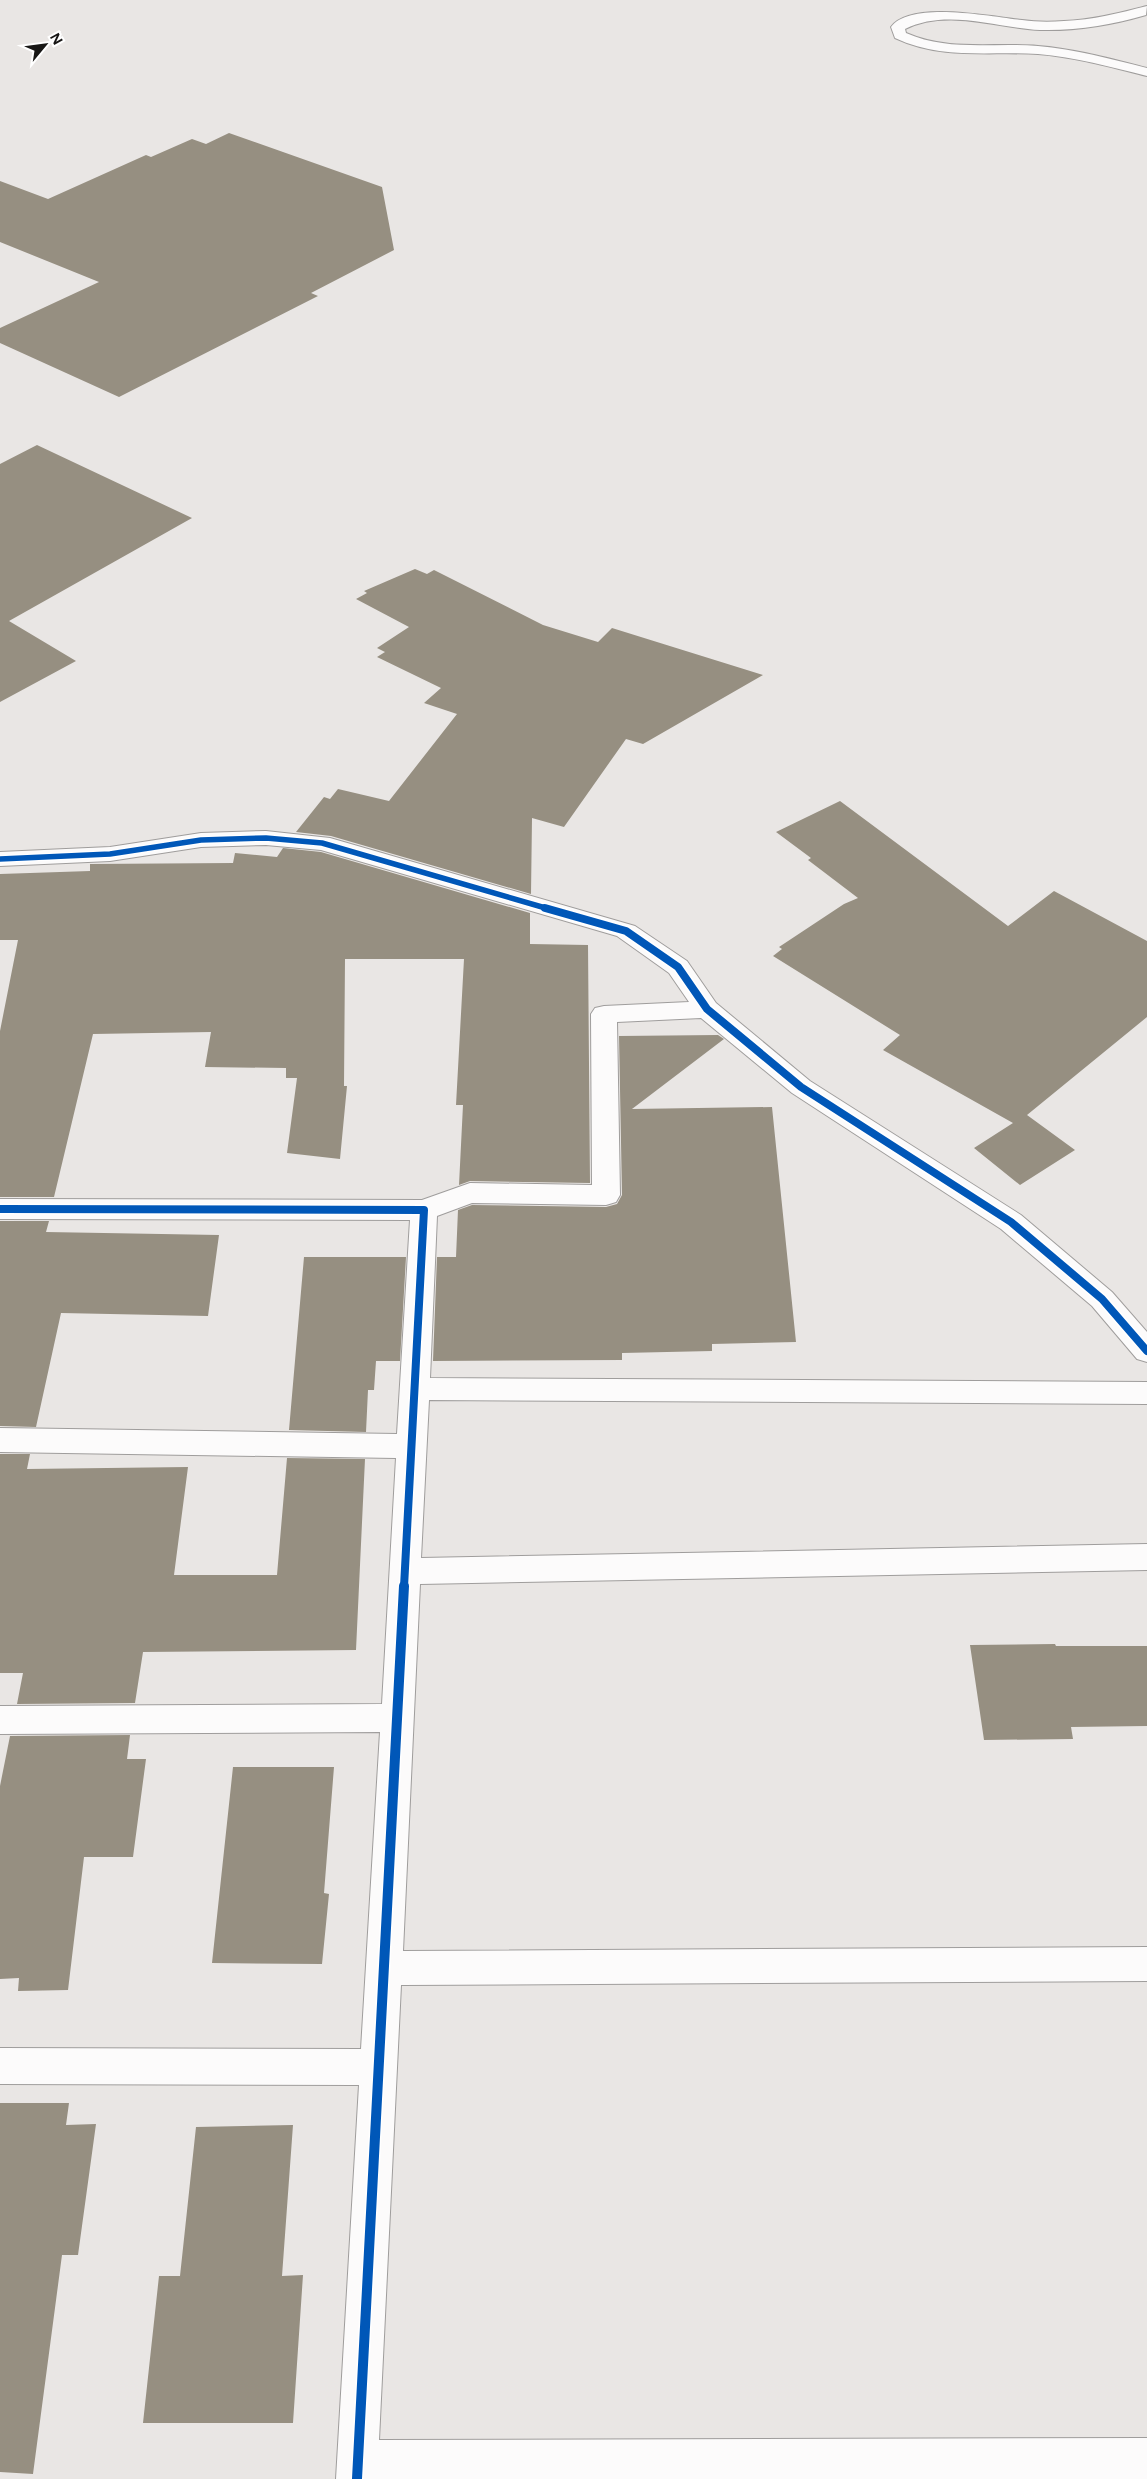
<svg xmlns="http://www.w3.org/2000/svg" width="1147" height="2479" font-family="Figtree,sans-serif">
  <rect width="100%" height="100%" fill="#e9e6e4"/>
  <g fill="#968f81">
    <path d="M229,133L382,187L394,250L311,293L318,296L119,397L0,343V328L99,282L0,242V181L48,199L146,155L151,157L192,139L206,144Z"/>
    <path d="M37,445L192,518L9,621L76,661L0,702V464Z"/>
    <path d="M415,569L427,574L434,570L543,625L598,642L612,628L763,675L643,744L626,739L564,827L532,818L531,894L331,836L296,832L324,797L330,799L338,789L389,801L457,714L424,703L441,688L377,657L385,652L377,648L409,627L356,599L367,593L364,591Z"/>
    <path d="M840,801L1008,926L1054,891L1147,941V1017L1027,1115L1075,1150L1020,1185L974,1148L1013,1123L883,1050L900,1035L773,956L782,949L779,947L844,904L858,898L808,860L811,858L776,832Z"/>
    <path d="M283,848L321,852L530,913V944L588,945L590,1183L470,1181L459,1185L463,1105H456L464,959H345L344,1086H347L340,1159L287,1153L297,1078H286V1068L205,1067L211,1032L93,1034L54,1197H0V1031L18,940H0V874L90,871V864L233,863L235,853L277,857Z"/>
    <path d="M718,1035L724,1039L632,1109L772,1107L796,1342L712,1344V1351L622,1353V1360L433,1361L437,1257H456L458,1210L472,1205L606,1207L617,1204L622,1195L619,1036Z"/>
    <path d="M0,1221H49L46,1232L219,1235L208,1316L61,1313L36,1427L0,1426Z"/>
    <path d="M304,1257H406L400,1361H376L374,1390H368L366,1432L289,1430Z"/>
    <path d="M0,1454H30L27,1469L188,1467L174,1575H277L287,1458L365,1459L356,1650L143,1652L135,1703L17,1704L23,1673H0Z"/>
    <path d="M1055,1644L1056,1646H1147V1726L1071,1727L1073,1739L984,1740L970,1645Z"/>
    <path d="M130,1735L127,1759H146L133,1857H84L68,1990L18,1991L19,1978L0,1979V1786L10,1736Z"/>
    <path d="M233,1767H334L324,1893L329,1894L322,1964L212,1963Z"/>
    <path d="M0,2103H69L66,2125L96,2124L78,2255H62L33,2474L0,2472Z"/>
    <path d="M293,2125L282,2276L303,2275L293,2423H143L159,2276H180L196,2127Z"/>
  </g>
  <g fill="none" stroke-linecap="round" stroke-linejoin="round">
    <defs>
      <g id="minor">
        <path d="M1147,6L1146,15C1112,25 1076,31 1040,30C997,28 947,8 905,29L906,33C949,52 993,42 1038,46C1075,49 1111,59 1147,68V76C1111,67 1075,57 1038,54C988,51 942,60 895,38L891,27C911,0 992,17 1022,20C1036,22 1050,22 1064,21C1093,20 1119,13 1147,6Z"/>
        <path d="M266,831L330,838L635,926L687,961L716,1003L810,1081L1021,1215L1112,1292L1147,1332V1362L1137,1359L1092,1306L1001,1229L792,1093L701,1018L617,1022L620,1195L616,1202L606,1205L472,1203L437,1216L430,1378L1147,1382V1404L429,1400L421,1558L1147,1544V1570L420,1584L403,1951L1147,1947V1981L401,1985L379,2440L1147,2438V2479H336L359,2085L0,2084V2048L361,2049L380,1732L0,1734V1706L382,1704L396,1458L0,1452V1428L397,1434L410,1220L0,1219V1199L422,1200L470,1183L592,1185L591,1014L595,1008L604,1006L689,1002L669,973L617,936L321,850L266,845L201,847L110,861L0,866V852L110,847L201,833Z"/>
      </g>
    </defs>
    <use href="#minor" stroke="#9f9d9c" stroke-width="2"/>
    <use href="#minor" fill="#fcfbfb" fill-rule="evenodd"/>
    <defs>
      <path id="cycleway-far2" d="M0,859L110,854L201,840L266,838L322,843L549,909"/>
      <g id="cycleway-far1">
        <path d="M545,908L626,931L678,967L707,1009L801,1087L1011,1222L1102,1299L1147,1351"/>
        <path d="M0,1209L424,1210L404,1587"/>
      </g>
      <path id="cycleway" d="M357,2479L404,1586"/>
    </defs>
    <use href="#cycleway-far2" stroke="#fff" stroke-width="8"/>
    <use href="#cycleway-far1" stroke="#fff" stroke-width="11"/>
    <use href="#cycleway" stroke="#fff" stroke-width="13"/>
    <use href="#cycleway-far2" stroke="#0057b8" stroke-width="5.5"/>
    <use href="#cycleway-far1" stroke="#0057b8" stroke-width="8"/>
    <use href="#cycleway" stroke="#0057b8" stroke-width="10"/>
  </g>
  <g transform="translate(45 45) rotate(61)" stroke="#ffffff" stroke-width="4" paint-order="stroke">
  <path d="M0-4L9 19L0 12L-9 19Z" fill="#171615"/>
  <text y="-8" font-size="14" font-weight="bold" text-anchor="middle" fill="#171615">N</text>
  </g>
</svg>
